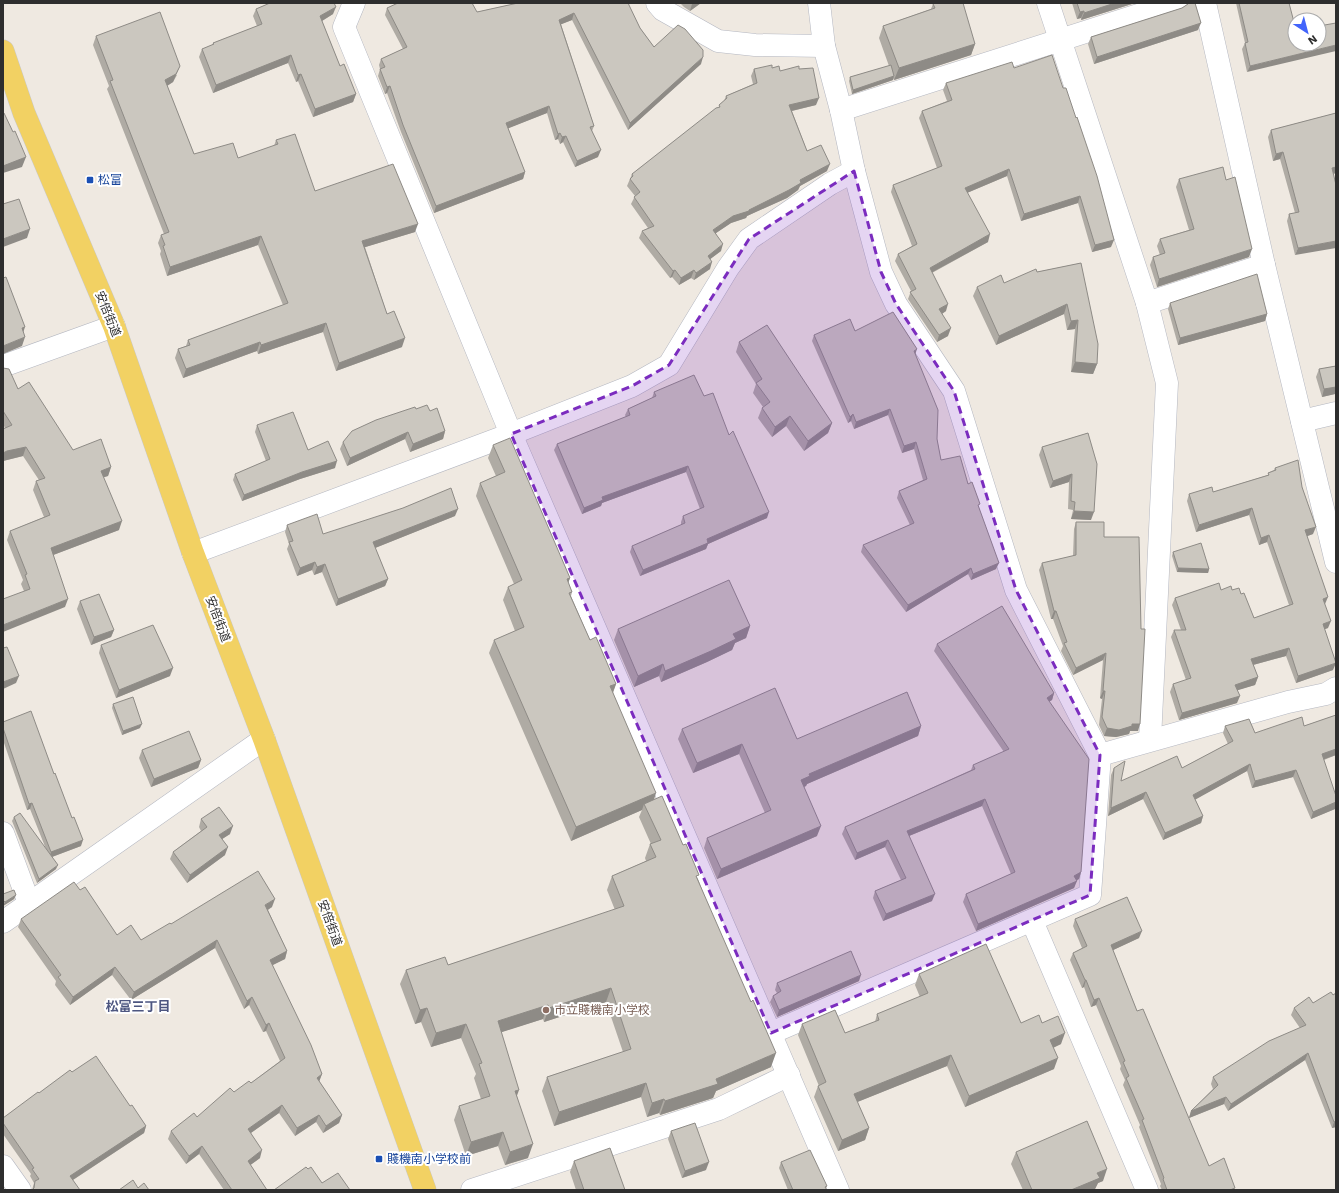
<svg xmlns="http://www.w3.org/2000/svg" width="1339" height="1193" font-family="'Work Sans','Noto Sans JP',sans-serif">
  <rect width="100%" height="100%" fill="#efe9e1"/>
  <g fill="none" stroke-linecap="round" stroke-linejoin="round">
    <defs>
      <g id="street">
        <path d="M354,3L344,27L511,434L838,1190"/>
        <path d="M657,3L663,10L718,41L755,45L824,46"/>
        <path d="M819,3L824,46L841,110L854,171L881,272L896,304L954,391L1016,590L1100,755L1288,702L1326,694L1336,688"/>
        <path d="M1048,3L1147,303L1167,383L1150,740"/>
        <path d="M1205,3L1264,265L1336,562"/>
        <path d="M841,110L1176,3"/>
        <path d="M1147,303L1264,265"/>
        <path d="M3,366L114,326"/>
        <path d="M1302,421L1336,413"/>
        <path d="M193,553L511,434L632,386L669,365L728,268L749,239L830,184L854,171"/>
        <path d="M3,833L29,903"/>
        <path d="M1032,921L1147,1190"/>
        <path d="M3,922L264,739"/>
        <path d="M771,1033L1090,895L1100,755"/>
        <path d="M3,1166L20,1190"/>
        <path d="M472,1190L719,1109L789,1075"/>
      </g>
      <path id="primary" d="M3,51L24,113L114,326L193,553L264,739L425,1190"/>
    </defs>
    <use href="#street" stroke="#b4b7c1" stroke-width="23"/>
    <use href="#primary" stroke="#c9c9c9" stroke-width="23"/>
    <use href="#street" stroke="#fff" stroke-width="22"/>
    <use href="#primary" stroke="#f2d163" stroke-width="22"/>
  </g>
  <g fill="#afaba4">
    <path d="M270,3H336L334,4L333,14L322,21L340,66L356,94L353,102L313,117L298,81L296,82L288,63L213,93L199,57L202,49L212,45L213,43L257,26L253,16L256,9Z"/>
    <path d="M518,3H631L628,5L640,28L654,47L701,64L628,130L572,20L561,24L594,126L592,131L598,157L575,167L563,142L560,144L558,139L555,140L547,113L508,128L525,172L523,179L434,213L401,132L387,93L385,94L378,76L380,69L379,65L381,59L403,49L385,15L387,8L477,12Z"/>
    <path d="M680,3H701L690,11L684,7Z"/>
    <path d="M1072,3H1135L1081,20V18L1077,19Z"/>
    <path d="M1188,3H1195L1198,30L1094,64L1088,44L1091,37L1182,8L1188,4Z"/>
    <path d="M1236,3H1289L1247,72L1242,49L1245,43Z"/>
    <path d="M933,4L975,44L971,55L894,80V78L893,80L852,94L849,81L850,77L889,66L879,38L883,26L931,9Z"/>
    <path d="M96,36L177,75L173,82L167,86L194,154L238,158L274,146L276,140L315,191L415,232L365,247L387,314L402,347L336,371L323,332L258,354L257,351L183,378L175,358L178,349L186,346L188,340L283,305L258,245L167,276L160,254L161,251L158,243L161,235L164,234L107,89L109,86L93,45Z"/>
    <path d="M772,68L780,71L799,69L816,105L792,111L807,151L827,171L800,186L798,190L787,198L747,216L746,218L731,223L716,233L721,251L710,259V269L694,280L691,278L679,285L672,277L670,278L639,238L642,231L648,228L631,204L635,196L627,186L632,174L719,107V105L724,101L726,96L753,84L751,76L754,69Z"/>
    <path d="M1014,68L1111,247L1092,252L1078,203L1021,221L1007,176L967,193L988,242L932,273L946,311L942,314L948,336L937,342L908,299L911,291L895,261L898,254L912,246L891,192L893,185L937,168L919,118L922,111L947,101L943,90L946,83Z"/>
    <path d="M1336,113V173L1333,174L1295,255L1287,221L1289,214L1295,213L1280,159L1273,161L1268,137L1271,130Z"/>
    <path d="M1179,179L1249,257L1157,287L1150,265L1153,257L1160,255L1157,246L1160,239L1189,230L1176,187Z"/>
    <path d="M1081,263L1097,364L1093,374L1071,372L1075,329L1067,330L1064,314L996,345L973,296L977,287L1004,283L1037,272Z"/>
    <path d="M1170,303L1267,314L1265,321L1178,345L1168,309Z"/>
    <path d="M855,331L915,354L937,439L941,460L968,484L979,508L996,569L971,580L968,574L906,612L861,552L863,545L910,525L897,498L899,491L923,480L914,449L902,453L888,415L854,429L851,421L848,423L812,341L814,335Z"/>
    <path d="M739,342L832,423L828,433L804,451L786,426L772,437L758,418L762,408L763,407L753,393L756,384L736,352Z"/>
    <path d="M1336,366V397L1335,394L1322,397L1316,377L1319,369Z"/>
    <path d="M3,368L18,389L73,450L111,467L108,476L103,477L119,530L53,555L65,607L24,591L21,584L23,580L7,540L10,531L44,517L33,490L36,481L39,480L23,456L3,461V429L5,428L3,424Z"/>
    <path d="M654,392L704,396L729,435L767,518L708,544L706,549L640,576L630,552L632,546L681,525V522L683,516L700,509L686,472L602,503L601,506L582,514L554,450L557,444L626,417L625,415L628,409L652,398Z"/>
    <path d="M416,409L430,411L445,431L443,439L410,452L405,439L347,466L340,449L343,442Z"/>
    <path d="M257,425L308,450L335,468L300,479L242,501L233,480L235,474L266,461L255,432Z"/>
    <path d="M1088,433L1091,520L1071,519L1073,510L1068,509L1069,482L1050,488L1039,455L1042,447Z"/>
    <path d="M493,445L570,578L568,583L572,592L571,596L590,640L616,684L613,693L654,799L698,879L771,1067L716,1091L713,1098L660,1115L659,1113L647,1117L641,1097L554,1126L542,1091L547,1077L623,1052L606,1002L544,1022L543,1019L501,1032L517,1096L528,1158L505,1165L498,1146L466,1156L454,1120L459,1106L481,1099L474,1078L476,1074L461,1038L431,1047L421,1022L415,1024L400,984L406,970L448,965L615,910L607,890L612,876L646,861L645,858L650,844H651L639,817L642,810L571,841L489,653L494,640L515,631L503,600L508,587L514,584L476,496L480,483L496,476L488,458Z"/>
    <path d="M1275,468L1302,487L1313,534L1307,536L1325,604V605L1328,628L1324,629L1333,670L1296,683L1286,656L1253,665L1258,677L1255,685L1237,690V703L1179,720L1170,692L1173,684L1186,680L1171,637L1174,630H1181L1172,605L1175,598L1221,590H1232L1241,594L1254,618L1289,605L1267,542L1259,545L1249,515L1196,532L1187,501L1189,494L1213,492L1268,475V473L1274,470Z"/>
    <path d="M455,516L375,548L388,579L385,586L336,606L322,572L314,575L312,570L297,576L287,549L289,544L285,532L287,525L323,534Z"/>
    <path d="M1076,522L1104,537L1138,731H1130L1129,734L1116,737L1104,736L1099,725L1102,699L1100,698L1103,660L1073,675L1061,651L1063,646L1053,619H1051L1039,570L1042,563L1073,556L1074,529Z"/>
    <path d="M1173,552L1209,569L1208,573L1177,572L1172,556Z"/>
    <path d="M80,601L114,630L111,637L91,645L77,609Z"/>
    <path d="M750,626L746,638L735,643L732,650L707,662L661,682L659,676L634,687L614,640L618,629Z"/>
    <path d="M937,644L1054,693L1052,700L1049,701L1081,872L1079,879L1076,880L1074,888L976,931L963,902L966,894L1011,874L982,806L909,836L932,901L883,921L873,898L875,891L901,880L885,847L855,860L842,834L845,827L971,770L973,765L1004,752L934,651Z"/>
    <path d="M101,645L170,676L116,698L99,653Z"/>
    <path d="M113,704L140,728L122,735L112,708Z"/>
    <path d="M1336,715V755L1324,760L1335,809L1311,819L1293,777L1252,788L1247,771L1195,799L1203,816L1201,823L1163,840L1143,799L1108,816L1111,775L1114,768L1121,781L1182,768L1228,744L1223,733L1225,726L1255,733L1304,726Z"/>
    <path d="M3,722L54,774L81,846L52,857L56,869L37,883L12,821L14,817L46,849L30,809L27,810L3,740Z"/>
    <path d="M921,726L918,736L807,784L806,786L804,787L817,836L717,879L704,848L707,838L765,813L739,754L693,773L678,739L682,729L797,739Z"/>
    <path d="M142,750L201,760L198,768L151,787L139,758Z"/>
    <path d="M201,819L230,834L222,839L225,855L187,883L170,859L173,852L201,831L199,827Z"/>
    <path d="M80,890L117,935L141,940L171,924L272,907L268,910L287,951L285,959L272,965L322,1074L319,1081L342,1115L339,1123L323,1133L316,1122L295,1136L279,1113L251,1133L260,1158L250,1165L267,1190H224L199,1154L186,1164L168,1139L171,1131L197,1117L234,1092L251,1083L280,1061L266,1031L263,1032L249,1005L244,1009L215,948L131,1000L112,975L70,1005L55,985L56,981L18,927L21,919Z"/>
    <path d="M3,894L16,895L14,899L3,906Z"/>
    <path d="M1075,919L1139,938L1113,950L1137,1011L1209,1166L1234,1190H1162L1160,1186L1161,1184L1139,1127L1140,1125L1123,1085L1125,1080L1120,1069L1121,1066L1096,1005L1091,1007L1084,987L1082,988L1070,960L1073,953L1082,948L1073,926Z"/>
    <path d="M919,974L1021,1023H1042L1061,1044L1053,1048L1054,1069L965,1107L947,1066L857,1102L869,1128L865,1140L838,1151L814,1097L818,1086H819L798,1035L802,1024L845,1033L875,1022L877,1014L920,997L915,985Z"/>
    <path d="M859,981L777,1017L770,1002L773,996L777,993L775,990L777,983Z"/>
    <path d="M1336,993V1127L1332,1128L1305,1060L1228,1111L1224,1104L1189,1118L1191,1111L1213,1089L1211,1084L1213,1077L1300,1028L1291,1015L1294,1008L1313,1003L1333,995Z"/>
    <path d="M72,1072L130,1106L146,1126L144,1133L73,1180L32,1190L34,1183L30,1176L31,1174L3,1134V1118L39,1093Z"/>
    <path d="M671,1131L706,1170L682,1178L668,1139Z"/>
    <path d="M1016,1152L1103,1181L1098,1183L1095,1189L1093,1190H1023L1011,1164Z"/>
    <path d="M574,1161L625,1190H576L570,1172Z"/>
    <path d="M781,1162L827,1186L826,1189L827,1190H788L779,1168Z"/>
  </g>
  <g fill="#8e8b86">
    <path d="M694,3H701L690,11L692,4Z"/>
    <path d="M1115,3H1135L1081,20L1084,13Z"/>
    <path d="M336,7L333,14L317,24L320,16Z"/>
    <path d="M1084,11L1081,18L1077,19L1080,12Z"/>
    <path d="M574,13L572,20L557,26L559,20Z"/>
    <path d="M1201,23L1198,30L1094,64L1097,57Z"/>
    <path d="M975,44L971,55L894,80L899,68Z"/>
    <path d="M1336,45V51L1247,72L1250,66Z"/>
    <path d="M291,55L288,63L213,93L216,85Z"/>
    <path d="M703,57L701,64L628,130L630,123Z"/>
    <path d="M180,66L173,82L162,89L165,80Z"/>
    <path d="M301,74L298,81L296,82L298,75Z"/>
    <path d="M894,76L893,80L852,94L853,90Z"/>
    <path d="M390,86L387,93L385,94L387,87Z"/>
    <path d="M356,94L353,102L313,117L315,109Z"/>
    <path d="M819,98L816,105L787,112L789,105Z"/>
    <path d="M549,106L547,113L504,130L506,123Z"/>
    <path d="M560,133L558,139L555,140L558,134Z"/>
    <path d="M566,136L563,142L560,144L562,137Z"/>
    <path d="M601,150L598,157L575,167L577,161Z"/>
    <path d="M1283,152L1280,159L1273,161L1276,154Z"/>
    <path d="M26,157L22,167L3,173V165Z"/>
    <path d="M830,164L827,171L800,186L798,190L787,198L747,216L746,218L731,223L710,237L713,230L733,216Z"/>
    <path d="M1336,167V173L1329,175L1332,168Z"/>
    <path d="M1009,169L1007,176L962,195L965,188Z"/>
    <path d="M525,172L523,179L434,213L436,206Z"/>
    <path d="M1080,196L1078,203L1021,221L1024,214Z"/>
    <path d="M418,224L415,232L359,249L362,241Z"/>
    <path d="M30,229L27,238L3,247V239Z"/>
    <path d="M990,234L988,242L927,275L930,268Z"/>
    <path d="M261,236L258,245L167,276L170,267Z"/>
    <path d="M1114,240L1111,247L1092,252L1095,245Z"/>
    <path d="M1336,241V248L1295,255L1298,248Z"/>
    <path d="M723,244L721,251L705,263L708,256Z"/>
    <path d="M1252,249L1249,257L1157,287L1159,279Z"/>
    <path d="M712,262L710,269L694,280L696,273Z"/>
    <path d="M675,270L672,277L670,278L673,271Z"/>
    <path d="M694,270L691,278L679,285L681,278Z"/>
    <path d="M948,304L946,311L937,317L939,309Z"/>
    <path d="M1067,304L1064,314L996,345L999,336Z"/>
    <path d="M1267,314L1265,321L1178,345L1180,338Z"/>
    <path d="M1078,320L1075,329L1067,330L1071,321Z"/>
    <path d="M326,323L323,332L258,354L261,345Z"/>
    <path d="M25,327L22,336V328Z"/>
    <path d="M951,328L948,336L937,342L939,335Z"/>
    <path d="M25,337L22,346L3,354V346Z"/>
    <path d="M405,338L402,347L336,371L339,363Z"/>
    <path d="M260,342L257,351L183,378L186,369Z"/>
    <path d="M917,349L915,355L914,351Z"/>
    <path d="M1075,362L1097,364L1093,374L1071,372Z"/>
    <path d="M1336,387V392L1335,394L1322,397L1324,389Z"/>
    <path d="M890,409L888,415L854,429L856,422Z"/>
    <path d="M853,414L851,421L848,423L850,417Z"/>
    <path d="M790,416L786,426L772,437L775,427Z"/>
    <path d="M832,423L828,433L804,451L808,441Z"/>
    <path d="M445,431L443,439L410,452L413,444Z"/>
    <path d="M408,432L405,439L347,466L350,458Z"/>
    <path d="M916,442L914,449L902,453L904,446Z"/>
    <path d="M26,447L23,456L3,461V453L7,451Z"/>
    <path d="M337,461L335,468L300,479L242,501L244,495L302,472Z"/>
    <path d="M688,466L686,472L602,503L601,506L582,514L584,508L602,497Z"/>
    <path d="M111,467L108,476L98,479L101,471Z"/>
    <path d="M1072,474L1069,482L1050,488L1053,481Z"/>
    <path d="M1252,508L1249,515L1196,532L1199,525Z"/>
    <path d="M458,509L455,516L370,550L373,542Z"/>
    <path d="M1074,511L1094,512L1091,520L1071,519Z"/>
    <path d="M769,512L767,518L708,544L706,549L640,576L643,570L707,539Z"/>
    <path d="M122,521L119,530L48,557L51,548Z"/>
    <path d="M1316,527L1313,534L1302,538L1305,530Z"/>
    <path d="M1269,535L1267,542L1259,545L1261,538Z"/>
    <path d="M315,562L312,570L297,576L300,568Z"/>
    <path d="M999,563L996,569L971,580L973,574Z"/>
    <path d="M325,564L322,572L314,575L317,567Z"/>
    <path d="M971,568L968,574L906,612L908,605Z"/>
    <path d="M1178,568L1209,569L1208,573L1177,572Z"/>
    <path d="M570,578L565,591L567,579Z"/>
    <path d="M388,579L385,586L336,606L338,599Z"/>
    <path d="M1328,597L1325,604L1320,606L1323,599Z"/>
    <path d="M68,599L65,607L3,632V625Z"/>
    <path d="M1054,611H1056L1053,619H1051Z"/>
    <path d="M1331,621L1328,628L1320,631L1323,624Z"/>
    <path d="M750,626L746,638L735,643L732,650L707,662L661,682L665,671L733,634Z"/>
    <path d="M114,630L111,637L91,645L94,637Z"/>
    <path d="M1289,648L1286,656L1249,666L1251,659Z"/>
    <path d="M1106,653L1103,660L1073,675L1076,668Z"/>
    <path d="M1336,663L1333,670L1296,683L1298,676Z"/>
    <path d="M663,664L659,676L634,687L638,676Z"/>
    <path d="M173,668L170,676L116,698L119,690Z"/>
    <path d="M19,676L16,683L3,689V682Z"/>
    <path d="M1258,677L1255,685L1232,692L1235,685Z"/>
    <path d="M616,684L611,697L610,686Z"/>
    <path d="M1103,691H1105L1102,699L1100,698Z"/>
    <path d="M1054,693L1052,700L1044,705L1047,698Z"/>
    <path d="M1240,696L1237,703L1179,720L1182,713Z"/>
    <path d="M142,724L140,728L122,735L123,731Z"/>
    <path d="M1132,724H1140L1138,731H1130L1129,734L1116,737L1104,736L1107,728Z"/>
    <path d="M921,726L918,736L807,784L806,786L797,790L801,780L809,774Z"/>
    <path d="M742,744L739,754L693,773L697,763Z"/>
    <path d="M1336,749V755L1319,761L1322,754Z"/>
    <path d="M201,760L198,768L151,787L154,779Z"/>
    <path d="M1250,764L1247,771L1191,802L1193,795Z"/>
    <path d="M1296,770L1293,777L1252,788L1255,781Z"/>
    <path d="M1146,792L1143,799L1108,816L1111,808Z"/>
    <path d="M656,793L652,806L644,804L642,810L571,841L576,827Z"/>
    <path d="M985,799L982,806L904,838L907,831Z"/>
    <path d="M1336,802L1335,809L1311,819L1313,812Z"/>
    <path d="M32,803L30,809L27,810L29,804Z"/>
    <path d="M1203,816L1201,823L1163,840L1165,833Z"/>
    <path d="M233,826L230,834L216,843L219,835Z"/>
    <path d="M821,826L817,836L717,879L721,869Z"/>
    <path d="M83,840L81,846L49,858L51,852Z"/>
    <path d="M888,840L885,847L855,860L857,853Z"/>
    <path d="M228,847L225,855L187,883L190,875Z"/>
    <path d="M58,865L56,869L37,883L39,879Z"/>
    <path d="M1081,872L1079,879L1072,883L1074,876Z"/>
    <path d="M1077,881L1074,888L976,931L978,924Z"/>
    <path d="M935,894L932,901L883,921L886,914Z"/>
    <path d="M16,895L14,899L3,906L5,902Z"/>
    <path d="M275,899L272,907L262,913L265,905Z"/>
    <path d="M1142,931L1139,938L1109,952L1111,945Z"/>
    <path d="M217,940L215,948L131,1000L134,992Z"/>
    <path d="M287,951L285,959L267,968L270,960Z"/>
    <path d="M115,967L112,975L70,1005L73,997Z"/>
    <path d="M861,975L859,981L777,1017L779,1010Z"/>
    <path d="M1085,980H1086L1084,987L1082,988Z"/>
    <path d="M611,988L606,1002L544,1022L549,1008Z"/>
    <path d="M252,997L249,1005L244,1009L247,1001Z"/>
    <path d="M1099,998L1096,1005L1091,1007L1094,1000Z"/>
    <path d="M548,1005L543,1019L493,1035L498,1021Z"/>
    <path d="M427,1008L421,1022L415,1024L420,1010Z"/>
    <path d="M269,1023L266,1031L263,1032L266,1025Z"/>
    <path d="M466,1024L461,1038L431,1047L436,1033Z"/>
    <path d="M1065,1033L1061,1044L1046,1051L1050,1040Z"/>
    <path d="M776,1053L771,1067L716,1091L713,1098L660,1115L665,1101Z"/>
    <path d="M1308,1053L1305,1060L1228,1111L1231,1104Z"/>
    <path d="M951,1055L947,1066L850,1105L854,1094Z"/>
    <path d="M1058,1058L1054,1069L965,1107L969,1096Z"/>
    <path d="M322,1074L319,1082L317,1078Z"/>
    <path d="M646,1083L641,1097L554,1126L559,1112Z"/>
    <path d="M519,1090L514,1104L515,1091Z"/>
    <path d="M1226,1097L1224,1104L1189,1118L1191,1111Z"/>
    <path d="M664,1099L659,1113L647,1117L652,1103Z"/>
    <path d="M282,1105L279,1113L245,1137L248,1129Z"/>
    <path d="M319,1115L316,1122L295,1136L297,1128Z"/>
    <path d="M342,1115L339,1123L323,1133L326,1126Z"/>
    <path d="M1336,1121V1127L1332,1128L1334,1122Z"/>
    <path d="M146,1126L144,1133L68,1183L70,1176Z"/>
    <path d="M869,1128L865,1140L838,1151L842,1140Z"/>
    <path d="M503,1132L498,1146L466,1156L471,1142Z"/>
    <path d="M533,1144L528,1158L505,1165L510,1152Z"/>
    <path d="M202,1146L199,1154L186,1164L189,1156Z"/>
    <path d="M262,1150L260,1158L245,1169L248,1161Z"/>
    <path d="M709,1162L706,1170L682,1178L685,1171Z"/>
    <path d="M1107,1169L1103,1181L1098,1183L1095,1189L1093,1190H1071L1097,1173Z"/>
  </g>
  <g fill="#cbc7bf" stroke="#8e8b86">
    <path d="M270,3H334L336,7L320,16L340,66L344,64L356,94L315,109L301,74L298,75L291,55L216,85L202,49L214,44L213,43L262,24L256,9Z"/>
    <path d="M398,3H472L477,12L518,3H628L640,28L654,47L678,25L685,29L703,50V57L630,123L574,13L559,20L594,126L590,127L601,150L577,161L566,136L562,137L560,133L558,134L549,106L506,123L525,172L436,206L403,125L390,86L387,87L380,69L385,67L381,59L407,47L387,8Z"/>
    <path d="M936,3H963L975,44L899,68L883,26L935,8L933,4Z"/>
    <path d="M1077,3H1115L1084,13V11L1080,12Z"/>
    <path d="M1188,3H1195L1201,23L1097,57L1091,37L1182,8L1188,4Z"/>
    <path d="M1239,3H1289L1295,26V44H1319V26L1336,23V45L1250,66L1245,43L1248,42Z"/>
    <path d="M160,12L180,66L176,74L165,80L194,154L233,143L238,158L278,144L276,140L295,134L315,191L393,164L418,224L362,241L387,314L394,311L405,338L339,363L326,323L261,345L260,342L186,369L178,349L190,345L188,340L288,303L261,236L170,267L163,246L165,245L161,235L169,232L110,81L113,80L96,36Z"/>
    <path d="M1052,55L1063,88H1066L1076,118L1077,117L1097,176L1114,240L1095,245L1080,196L1024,214L1009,169L965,188L990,234L930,268L948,304L939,309L951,328L939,335L910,292L916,289L898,254L917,244L893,185L942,166L922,111L952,100L946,83L1012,62L1014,68Z"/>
    <path d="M772,65V68L779,66L780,71L799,66V69L813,68L819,98L789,105L807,151L821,145L830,164L800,180L801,183L789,190L749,210V211L733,216L713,230L723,244L708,256L712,262L696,273L694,270L681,278L675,270L673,271L642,231L654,226L634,197L640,192L630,179L633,176L632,174L716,108L720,107L719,105L727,98L726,96L757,83L754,69Z"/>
    <path d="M891,65L894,76L853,90L850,77Z"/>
    <path d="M4,113L13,132L15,131L26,157L3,166V114Z"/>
    <path d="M1336,113V167L1332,168L1336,185V241L1298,248L1289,214L1299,212L1283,152L1276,154L1271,130Z"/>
    <path d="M1223,167L1226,180L1235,177L1252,249L1159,279L1153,257L1165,253L1160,239L1194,229L1179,179Z"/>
    <path d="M19,199L30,229L3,239V204Z"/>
    <path d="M1081,263L1098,344L1097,364L1075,362L1078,320L1071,321L1067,304L999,336L977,287L1001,275L1004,283L1036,269L1037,272Z"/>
    <path d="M1257,274L1267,314L1180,338L1170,303Z"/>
    <path d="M6,277L25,327L22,328L25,337L3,346V278Z"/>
    <path d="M893,312L917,349L914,351L938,410L937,439L941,460L960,456L968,484L972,482L980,504L978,505L999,563L973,574L971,568L908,605L863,545L914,523L899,491L927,479L916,442L904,446L890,409L856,422L853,414L850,417L814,335L850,319L855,331Z"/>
    <path d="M767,325L832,423L808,441L790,416L775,427L762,408L770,402L756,383L762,379L739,342Z"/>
    <path d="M1336,366V387L1324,389L1319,369Z"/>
    <path d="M3,368L9,369L18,389L29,382L73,450L101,439L111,467L101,471L122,521L51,548L68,599L3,625V599L30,589L25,575L27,574L10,531L50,515L36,481L45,478L26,447L7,451L3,453V429L12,425L3,411Z"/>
    <path d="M694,375L704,396L713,393L729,435L733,431L769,512L707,539L708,543L643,570L632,546L685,523L683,516L704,507L688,466L602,497L603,500L584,508L557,444L630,415L628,409L656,396L654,392Z"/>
    <path d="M427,405L430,411L437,408L445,431L413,444L408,432L350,458L343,442L352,431L376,420L415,407L416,409Z"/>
    <path d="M293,412L308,450L328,441L337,461L302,472L244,495L235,474L270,459L257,425Z"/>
    <path d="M1088,433L1097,464L1094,512L1074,511L1075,502L1071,501L1072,474L1053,481L1042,447Z"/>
    <path d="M510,438L570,578L567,579L572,592L569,593L590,640L596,637L616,684L610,686L656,793L576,827L494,640L524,627L508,587L522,580L480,483L505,472L493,445Z"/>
    <path d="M1298,460L1302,487L1316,527L1305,530L1328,597L1323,599L1331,621L1323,624L1336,663L1298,676L1289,648L1251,659L1258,677L1235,685L1240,696L1182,713L1173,684L1191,678L1174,630H1186L1175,598L1219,583L1221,590L1231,586L1232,590L1239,588L1241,594L1244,593L1254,618L1293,604L1269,535L1261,538L1252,508L1199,525L1189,494L1212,487L1213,492L1269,475L1268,473L1276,470L1275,468Z"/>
    <path d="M451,488L458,509L373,542L388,579L338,599L325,564L317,567L315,562L300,568L289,542L293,541L287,525L317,514L323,534L403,508Z"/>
    <path d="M1076,522H1104V537H1139L1141,629H1145L1140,724H1132V726L1119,730L1107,728L1102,717L1105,691H1103L1106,653L1076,668L1064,643L1067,642L1056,611H1054L1042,563L1076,555Z"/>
    <path d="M1201,543L1209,569L1178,568L1173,552Z"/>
    <path d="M729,580L750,626L733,634L736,639L711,651L665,671L663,664L638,676L618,629Z"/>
    <path d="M99,594L114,630L94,637L80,601Z"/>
    <path d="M1002,606L1054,693L1047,698L1089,759L1081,872L1074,876L1077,881L978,924L966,894L1015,872L985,799L907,831L935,894L886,914L875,891L906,878L888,840L857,853L845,827L975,769L973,765L1009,749L937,644Z"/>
    <path d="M153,625L173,668L119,690L101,645Z"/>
    <path d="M7,647L19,676L3,682V648Z"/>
    <path d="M775,688L797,739L907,692L921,726L809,774L810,776L801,780L821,826L721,869L707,838L771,810L742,744L697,763L682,729Z"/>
    <path d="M133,697L142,724L123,731L113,704Z"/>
    <path d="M31,711L54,774L55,773L72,818L74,817L83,840L51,852L32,803L29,804L3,728V722Z"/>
    <path d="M1336,715V749L1322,754L1336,796V802L1313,812L1296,770L1255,781L1250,764L1193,795L1203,816L1165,833L1146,792L1111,808L1114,768L1125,761L1121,781L1177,756L1182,768L1233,741L1225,726L1249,719L1255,733L1302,717L1304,726Z"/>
    <path d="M189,731L201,760L154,779L142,750Z"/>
    <path d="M662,796L683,845L686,844L699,875L696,876L751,1002L753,1000L776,1053L716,1079L718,1084L665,1101L664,1099L652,1103L646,1083L559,1112L547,1077L631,1049L611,988L549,1008L548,1005L498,1021L519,1090L515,1091L533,1144L510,1152L503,1132L471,1142L459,1106L490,1096L479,1064L482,1063L466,1024L436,1033L427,1008L420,1010L406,970L445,957L448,965L624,906L612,876L656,857L650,844L661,840L644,804Z"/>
    <path d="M219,807L233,826L219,835L228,847L190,875L173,852L207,827L201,819Z"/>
    <path d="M20,813L58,865L39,879L14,817Z"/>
    <path d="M258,871L275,899L265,905L287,951L270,960L311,1045L322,1074L317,1078L342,1115L326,1126L319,1115L297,1128L282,1105L248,1129L262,1150L248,1161L267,1190H232L202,1146L189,1156L171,1131L194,1113L197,1117L230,1088L234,1092L249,1081L251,1083L285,1058L269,1023L266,1025L252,997L247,1001L217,940L134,992L115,967L73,997L58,977L61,975L21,919L74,882L80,890L85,887L117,935L131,925L141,940L170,923L171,924Z"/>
    <path d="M14,890L16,895L5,902L3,900V894Z"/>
    <path d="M1127,897L1142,931L1111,945L1137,1011L1143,1009L1209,1166L1224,1158L1235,1188L1230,1190H1167L1163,1179L1164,1178L1142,1120L1144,1119L1126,1078L1129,1076L1123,1062L1125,1061L1099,998L1094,1000L1086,980H1085L1073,953L1087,946L1075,919Z"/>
    <path d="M986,944L1021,1023L1039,1015L1042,1023L1058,1016L1065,1033L1050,1040L1058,1058L969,1096L951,1055L854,1094L869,1128L842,1140L818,1086L826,1082L802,1024L835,1010L845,1033L879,1020L877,1014L928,993L919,974Z"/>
    <path d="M851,951L861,975L779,1010L773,996L781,991L777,983Z"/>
    <path d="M1331,992L1333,995L1336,993V1121L1334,1122L1308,1053L1231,1104L1226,1097L1191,1111L1218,1085L1213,1077L1269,1041L1306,1025L1294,1008L1309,997L1313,1003Z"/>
    <path d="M96,1056L130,1106L132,1105L146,1126L70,1176L80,1190H32L34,1188L35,1181L39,1179L32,1169L34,1168L3,1123V1118L38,1092L39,1093L70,1070L72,1072Z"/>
    <path d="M1087,1121L1107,1169L1097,1173L1100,1178L1071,1190H1032L1016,1152Z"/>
    <path d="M695,1123L709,1162L685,1171L671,1131Z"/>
    <path d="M610,1148L625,1190H584L574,1161Z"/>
    <path d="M810,1150L827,1186L825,1187L827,1190H793L781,1162Z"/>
    <path d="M306,1167L308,1169L311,1167L322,1183L338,1173L350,1190H274Z"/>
    <path d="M133,1180L138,1188L144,1183L149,1190H119Z"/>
  </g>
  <path fill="#7b2cbf" fill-opacity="0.2" stroke="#7b2cbf" stroke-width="3" stroke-dasharray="8 5" stroke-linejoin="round" d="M854,171L881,272L896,304L954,391L1016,590L1100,755L1090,895L771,1033L511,434L632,386L669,365L749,239Z"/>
  <g fill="#1a4fb4" stroke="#fff" stroke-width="1.5">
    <rect x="86" y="176" width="8" height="8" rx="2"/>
    <rect x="375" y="1155" width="8" height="8" rx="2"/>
  </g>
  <circle fill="#8d6e63" stroke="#fff" stroke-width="1.5" cx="546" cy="1010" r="4"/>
  <g text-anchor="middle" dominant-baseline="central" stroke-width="4" stroke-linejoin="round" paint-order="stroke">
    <g font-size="12" fill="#164399" stroke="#fff" text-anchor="start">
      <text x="98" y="180">松富</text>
      <text x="387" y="1159">賤機南小学校前</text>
    </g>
    <g font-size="12" fill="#2e2e2e" stroke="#fff">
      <text transform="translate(108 314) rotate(68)">安倍街道</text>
      <text transform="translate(218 619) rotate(69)">安倍街道</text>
      <text transform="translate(330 923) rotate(70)">安倍街道</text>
    </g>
    <g font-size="12" fill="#785e54" stroke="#fff" text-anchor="start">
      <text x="554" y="1010">市立賤機南小学校</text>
    </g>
    <g font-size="13" font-weight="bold" fill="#4d5680" stroke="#fff">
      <text x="138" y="1006">松富三丁目</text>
    </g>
  </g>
  <rect width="1339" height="1193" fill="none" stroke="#2e2e2e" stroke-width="8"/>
  <g transform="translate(1307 32) rotate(144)"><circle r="19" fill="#ffffff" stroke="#ababab"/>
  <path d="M0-3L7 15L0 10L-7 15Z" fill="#4264fb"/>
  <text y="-6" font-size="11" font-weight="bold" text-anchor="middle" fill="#2e2e2e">N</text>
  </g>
</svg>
